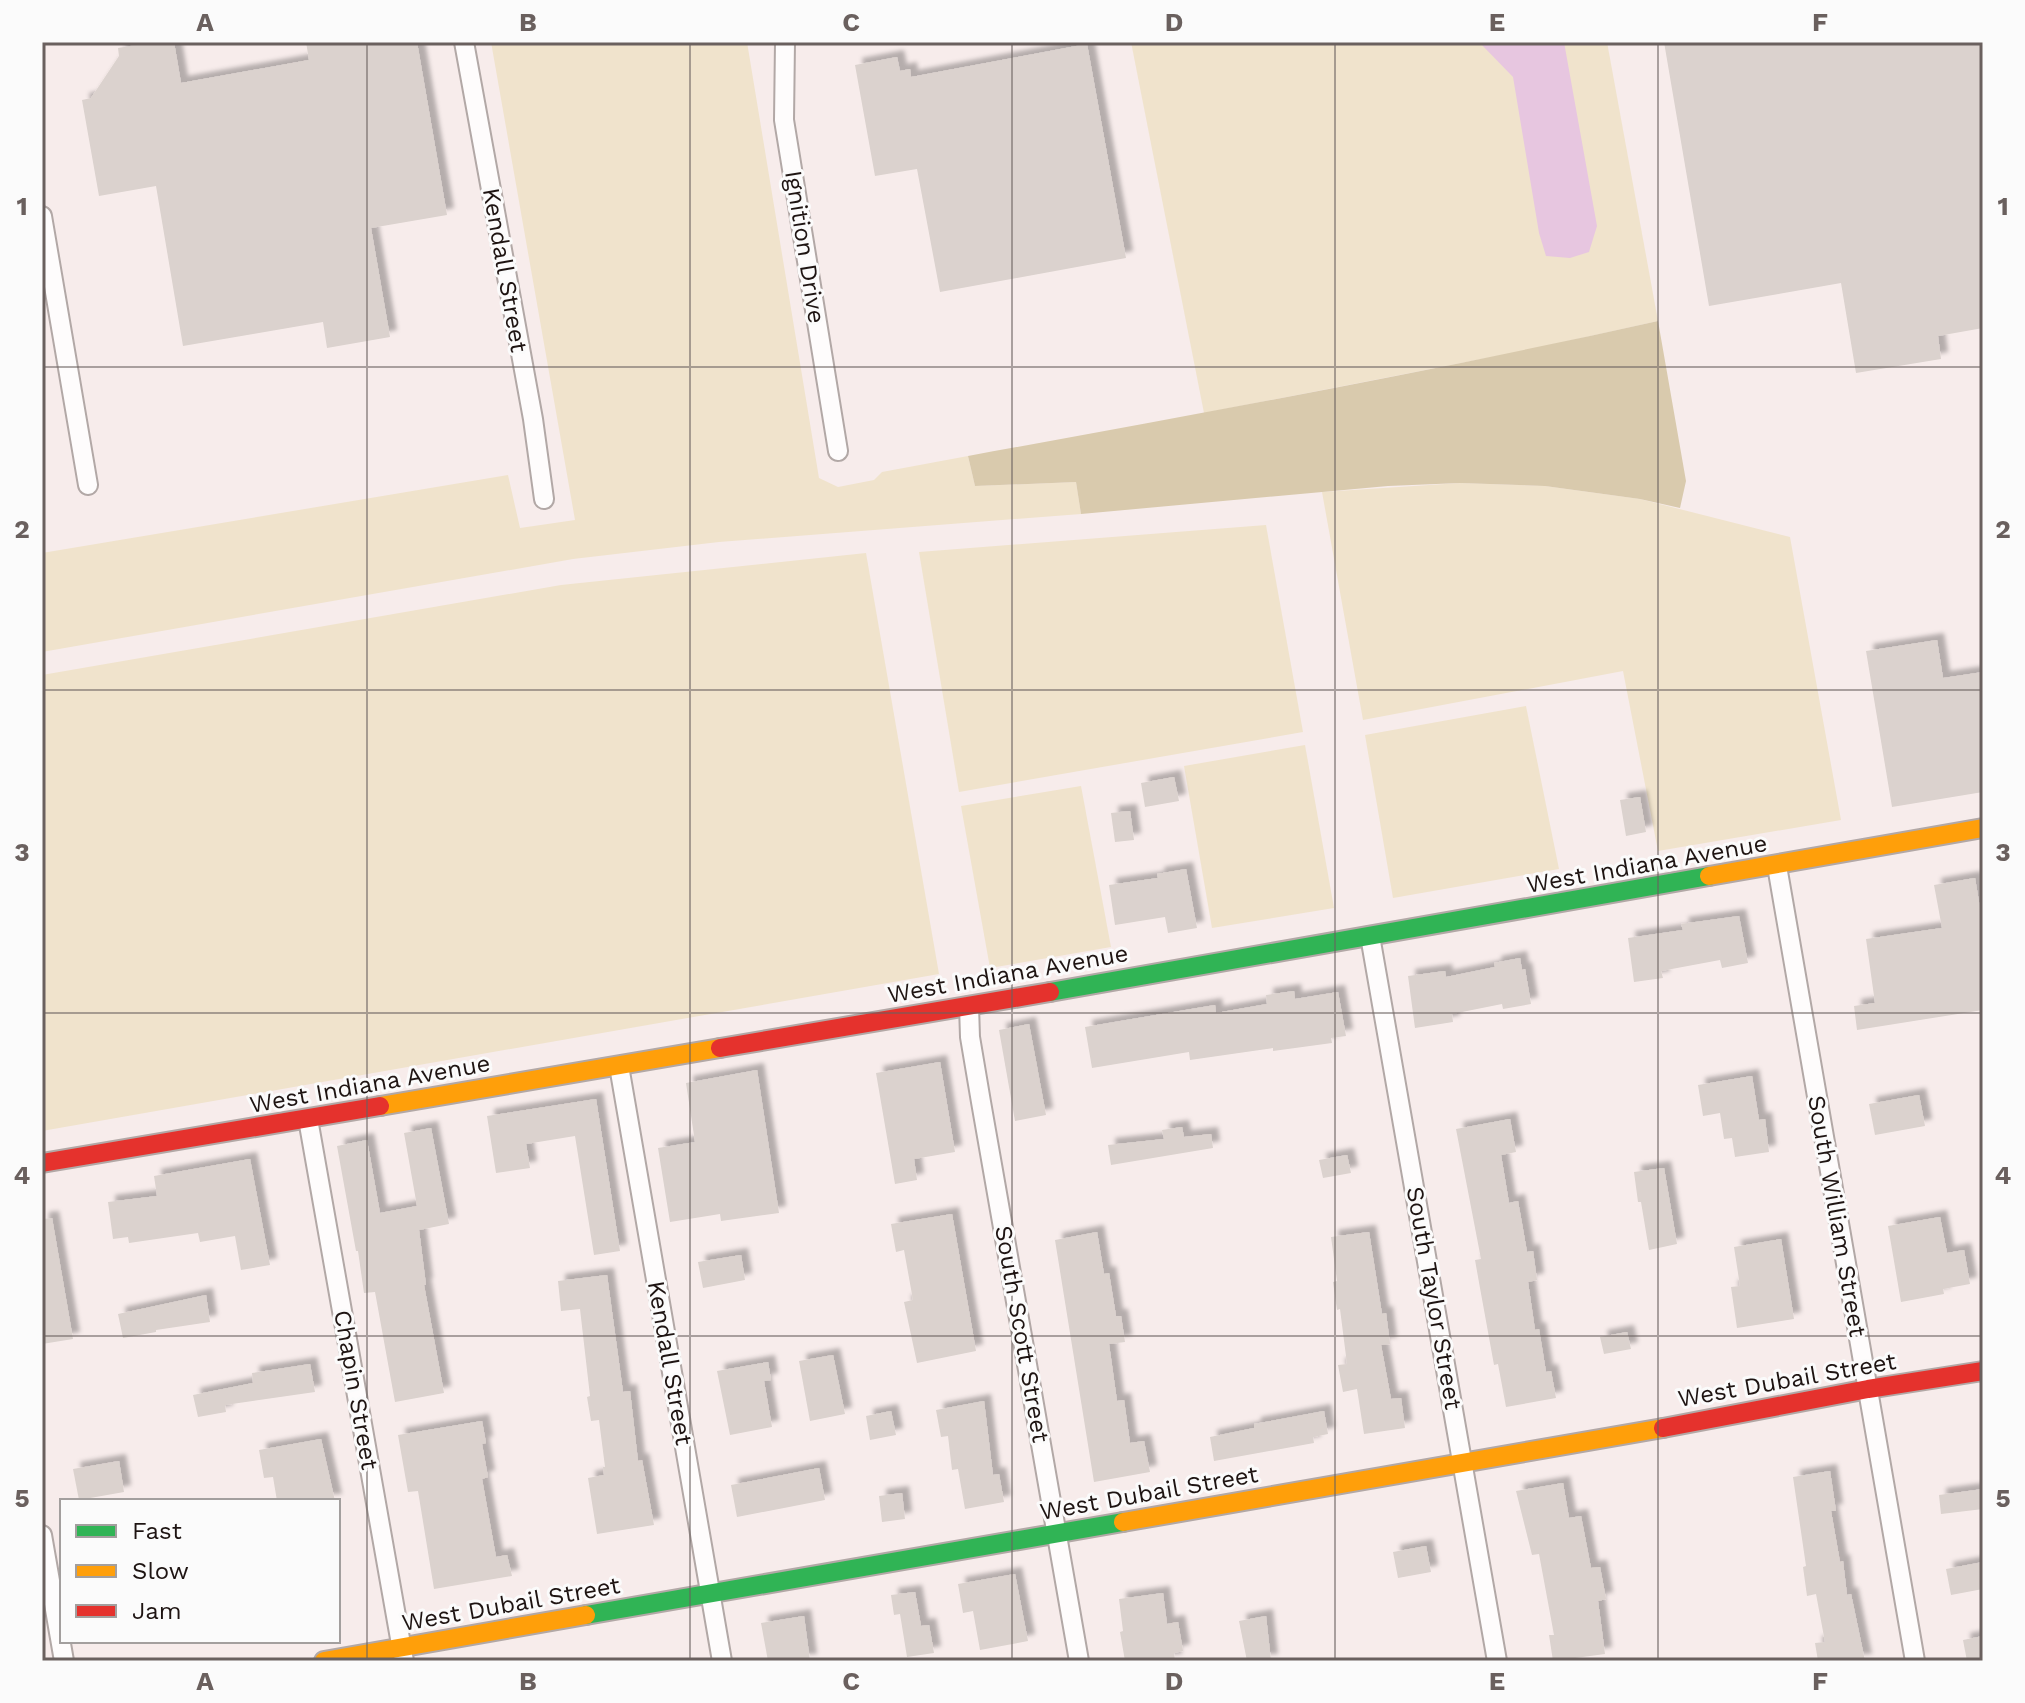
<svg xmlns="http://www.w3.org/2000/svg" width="2025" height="1703" font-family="'Work Sans',sans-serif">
  <defs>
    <filter id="shadow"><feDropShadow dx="7" dy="-7" stdDeviation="2" flood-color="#0004"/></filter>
  </defs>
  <rect width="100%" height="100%" fill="#f7eceb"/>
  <g fill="#f0e3cc">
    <path d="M491,42H747L819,478L838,487L874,480L882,472L968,456L975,486L1076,482L1081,514L719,542L573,559L42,652V553L508,475L520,528L575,520Z"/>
    <path d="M1131,42H1607L1658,321L1523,351L1204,413Z"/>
    <path d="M1460,483L1545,486L1640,499L1790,537L1841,820L1658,851L1623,671L1363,720L1322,492Z"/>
    <path d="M1266,525L1303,732L959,792L919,552Z"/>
    <path d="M866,553L939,974L42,1131V675L561,585Z"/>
    <path d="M1526,706L1559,869L1393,898L1365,735Z"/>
    <path d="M1305,745L1334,908L1212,928L1184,766Z"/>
    <path d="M1081,786L1111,947L990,968L961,806Z"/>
  </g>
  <path fill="#d9caad" d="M1658,321L1686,481L1680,508L1640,499L1545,486L1460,483L1388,486L1081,514L1076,482L975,486L968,456C1198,414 1429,372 1658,321Z"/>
  <path fill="#e7c6e0" d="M1479,42H1564L1597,226L1589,252L1570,258L1546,256L1539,233L1513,77Z"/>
  <g fill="#dbd2ce" filter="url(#shadow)">
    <path d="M155,42H174L181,83L309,60L306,42H417L447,215L371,228L390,337L327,348L323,322L183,346L156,186L99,196L82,100L91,98L119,56L118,48Z"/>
    <path d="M1664,42H1983V328L1938,336L1941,359L1856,373L1841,283L1709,306Z"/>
    <path d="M1087,44L1126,258L940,292L917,169L875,176L855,65L897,57L900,71L910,69L911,77Z"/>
    <path d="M1937,640L1943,678L1983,672V792L1892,807L1866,651Z"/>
    <path d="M1174,777L1179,801L1145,807L1141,783Z"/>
    <path d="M1640,797L1646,832L1626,836L1620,800Z"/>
    <path d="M1130,811L1134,840L1115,842L1111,813Z"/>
    <path d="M1186,869L1197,928L1168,933L1165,917L1115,925L1109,885L1158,878L1157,874Z"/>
    <path d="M1975,878L1983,926V1010L1857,1030L1854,1006L1875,1003L1866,939L1942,928L1934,885Z"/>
    <path d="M1739,916L1748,963L1722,968L1720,960L1661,971L1663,978L1634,982L1628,938L1683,930L1681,924Z"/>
    <path d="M1520,958L1522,970L1525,969L1531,1004L1503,1009L1502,1004L1452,1014L1453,1022L1415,1028L1408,976L1445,971L1446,977L1495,967L1494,963Z"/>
    <path d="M1294,991L1295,999L1338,992L1346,1036L1331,1038L1332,1043L1273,1051V1048L1190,1060L1189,1052L1092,1068L1085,1027L1215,1005L1216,1013L1267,1004L1266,995Z"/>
    <path d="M1029,1024L1046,1115L1015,1121L999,1030Z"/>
    <path d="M940,1062L955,1152L914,1159L917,1180L895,1184L876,1073Z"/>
    <path d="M757,1070L779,1213L721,1221L720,1214L670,1222L658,1148L695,1142L686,1083Z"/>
    <path d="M1752,1076L1759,1120L1765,1119L1769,1152L1735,1157L1732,1138L1724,1139L1720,1113L1703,1116L1698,1085Z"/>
    <path d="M1919,1095L1925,1126L1875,1135L1869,1104Z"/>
    <path d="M596,1099L620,1251L594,1255L575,1136L526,1144L530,1168L496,1173L487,1116Z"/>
    <path d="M1510,1119L1516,1152L1501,1155L1509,1203L1518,1201L1527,1252L1533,1251L1537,1280L1528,1282L1535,1330L1539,1329L1546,1372L1551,1371L1556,1398L1506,1407L1498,1364L1494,1365L1480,1288L1475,1260L1481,1259L1456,1129Z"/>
    <path d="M1182,1127L1184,1137L1211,1134L1213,1148L1111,1165L1108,1145L1164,1139L1162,1130Z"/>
    <path d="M431,1128L449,1224L419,1230L426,1285H424L444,1393L395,1402L375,1292L364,1293L358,1251H356L337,1146L367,1140L380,1213L417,1206L404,1133Z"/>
    <path d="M1347,1155L1351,1173L1323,1178L1319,1160Z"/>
    <path d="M250,1159L270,1265L241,1270L235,1236L200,1242L198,1233L129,1243L128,1237L113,1239L108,1202L157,1196L154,1176Z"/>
    <path d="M1664,1168L1677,1244L1649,1250L1641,1202H1638L1634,1172Z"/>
    <path d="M952,1214L976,1351L917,1363L904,1302L913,1300L904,1250L896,1252L891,1224Z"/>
    <path d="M1940,1217L1947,1253L1964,1250L1970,1284L1943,1289L1944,1294L1901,1302L1888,1226Z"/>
    <path d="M52,1218L73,1339L42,1344V1219Z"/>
    <path d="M1097,1232L1104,1274L1109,1273L1116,1316H1121L1125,1342L1109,1344L1117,1401L1124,1400L1130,1443L1144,1441L1150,1472L1094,1482L1055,1240Z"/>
    <path d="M1369,1232L1382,1314L1386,1313L1390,1344L1381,1345L1391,1399L1401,1398L1405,1428L1364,1434L1357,1389L1343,1392L1338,1365L1347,1364L1340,1309L1337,1310L1333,1282L1337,1281L1331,1237Z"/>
    <path d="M1781,1239L1794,1319L1737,1328L1731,1287L1740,1286L1734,1247Z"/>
    <path d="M741,1255L745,1280L703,1288L698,1262Z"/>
    <path d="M607,1275L623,1392L630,1391L638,1461L642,1460L654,1525L597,1534L588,1478L604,1475L603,1467H605L599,1420L591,1421L587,1397L590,1396L580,1309L561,1311L558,1281Z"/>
    <path d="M206,1295L210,1322L156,1330V1332L123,1338L118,1314Z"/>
    <path d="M1627,1332L1631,1349L1604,1354L1600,1337Z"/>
    <path d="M833,1355L845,1414L810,1421L799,1361Z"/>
    <path d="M768,1362L771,1380L764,1381L772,1427L730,1435L717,1371Z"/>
    <path d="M310,1364L315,1392L225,1405L226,1412L198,1417L193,1395L253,1383L252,1373Z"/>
    <path d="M984,1401L993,1475L999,1474L1004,1502L965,1509L958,1469L952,1470L948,1436L941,1437L936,1410Z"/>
    <path d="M891,1411L896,1435L870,1440L866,1416Z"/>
    <path d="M1324,1411L1328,1434L1313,1437L1314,1443L1214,1461L1210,1437L1254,1428V1424Z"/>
    <path d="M482,1421L486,1443L482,1444L488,1477L482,1479L496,1557L507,1555L512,1576L434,1589L418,1491L408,1492L398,1435Z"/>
    <path d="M321,1439L335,1501H277L273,1477L264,1478L259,1450Z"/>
    <path d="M119,1461L124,1492L79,1500L73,1469Z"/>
    <path d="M819,1468L825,1500L737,1517L731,1485Z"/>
    <path d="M1830,1471L1836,1511H1831L1840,1562L1843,1561L1847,1595L1851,1594L1865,1661H1818L1815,1643L1825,1642L1816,1594L1807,1596L1803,1567L1806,1566L1793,1477Z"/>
    <path d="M1563,1483L1569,1518L1581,1516L1591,1568L1600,1567L1606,1599L1598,1601L1605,1654L1553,1661L1549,1635H1554L1539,1554L1532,1555L1516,1491Z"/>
    <path d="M1983,1489V1509L1941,1514L1939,1495Z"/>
    <path d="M902,1493L905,1519L882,1522L879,1496Z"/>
    <path d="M1426,1546L1431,1572L1398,1578L1393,1552Z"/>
    <path d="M1983,1562V1589L1951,1595L1946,1569Z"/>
    <path d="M1015,1574L1028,1641L980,1650L973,1611L963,1613L958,1584Z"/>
    <path d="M915,1592L921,1626L929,1625L934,1653L907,1657L900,1614L894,1615L891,1595Z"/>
    <path d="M1163,1593L1167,1624L1178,1622L1183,1651L1174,1653L1175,1661H1125L1120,1632L1123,1631L1119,1599Z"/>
    <path d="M804,1616L810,1661H768L761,1623Z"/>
    <path d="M1266,1616L1271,1661H1247L1239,1621Z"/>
    <path d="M1983,1636V1661H1967L1963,1640Z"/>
  </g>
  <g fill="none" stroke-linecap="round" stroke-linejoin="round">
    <defs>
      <g id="street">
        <path d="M464,42L533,419L544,499"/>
        <path d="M785,42L784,120L838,451"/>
        <path d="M42,216L88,485"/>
        <path d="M1777,866L1915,1661"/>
        <path d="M1370,936L1497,1661"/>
        <path d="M969,1006L970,1037L981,1102L1079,1661"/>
        <path d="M619,1066L722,1661"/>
        <path d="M308,1119L404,1661"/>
        <path d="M42,1535L64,1661"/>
      </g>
      <g id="fast">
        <path d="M1050,992L1709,876"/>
        <path d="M586,1615L1123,1522"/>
      </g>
      <g id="slow">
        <path d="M1709,876L1983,828"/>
        <path d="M380,1106L720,1048"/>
        <path d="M1123,1522L1663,1428"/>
        <path d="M324,1661L586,1615"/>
      </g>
      <g id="jam">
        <path d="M720,1048L1050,992"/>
        <path d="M42,1163L380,1106"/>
        <path d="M1663,1428L1868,1389L1983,1371"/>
      </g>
    </defs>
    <use href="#street" stroke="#b2a8a6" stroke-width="22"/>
    <use href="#fast" stroke="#b2a8a6" stroke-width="22"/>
    <use href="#slow" stroke="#b2a8a6" stroke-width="22"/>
    <use href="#jam" stroke="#b2a8a6" stroke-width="22"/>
    <use href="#street" stroke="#fefcfc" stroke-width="18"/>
    <use href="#fast" stroke="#30b455" stroke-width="18"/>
    <use href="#slow" stroke="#ff9f0a" stroke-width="18"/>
    <use href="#jam" stroke="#e5322d" stroke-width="18"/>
  </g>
  <path fill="none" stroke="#6a605e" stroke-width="2" stroke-opacity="0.55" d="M367,42V1661M690,42V1661M1012,42V1661M1335,42V1661M1658,42V1661M42,367H1983M42,690H1983M42,1013H1983M42,1336H1983"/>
  <g text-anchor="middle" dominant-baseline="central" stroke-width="6" stroke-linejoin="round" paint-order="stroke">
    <g font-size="24" fill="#1e1412" stroke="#fbfbfb">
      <text transform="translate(805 247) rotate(81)">Ignition Drive</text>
      <text transform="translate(505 270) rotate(80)">Kendall Street</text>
      <text transform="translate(1647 864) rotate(-10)">West Indiana Avenue</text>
      <text transform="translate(1008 974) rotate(-10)">West Indiana Avenue</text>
      <text transform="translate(370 1084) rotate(-10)">West Indiana Avenue</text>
      <text transform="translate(1837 1216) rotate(80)">South William Street</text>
      <text transform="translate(1434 1298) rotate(80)">South Taylor Street</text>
      <text transform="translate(1022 1334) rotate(80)">South Scott Street</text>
      <text transform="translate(670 1363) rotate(80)">Kendall Street</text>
      <text transform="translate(1787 1380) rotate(-10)">West Dubail Street</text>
      <text transform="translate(356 1390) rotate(80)">Chapin Street</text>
      <text transform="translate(1149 1493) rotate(-10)">West Dubail Street</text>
      <text transform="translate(511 1604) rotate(-10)">West Dubail Street</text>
    </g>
  </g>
  <rect width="2025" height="1703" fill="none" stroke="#fbfbfb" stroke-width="88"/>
  <rect x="60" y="1499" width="280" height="144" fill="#fbfbfb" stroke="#a39f9e" stroke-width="2"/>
  <rect x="76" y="1525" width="40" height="12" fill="#30b455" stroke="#a39f9e" stroke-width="2"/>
  <text x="132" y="1539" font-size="24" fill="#1e1412">Fast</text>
  <rect x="76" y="1565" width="40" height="12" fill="#ff9f0a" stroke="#a39f9e" stroke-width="2"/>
  <text x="132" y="1579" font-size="24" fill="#1e1412">Slow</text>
  <rect x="76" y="1605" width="40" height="12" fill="#e5322d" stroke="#a39f9e" stroke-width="2"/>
  <text x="132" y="1619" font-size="24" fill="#1e1412">Jam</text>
  <rect x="44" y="44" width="1937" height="1615" fill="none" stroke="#6a605e" stroke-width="3"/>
  <g font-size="26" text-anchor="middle" font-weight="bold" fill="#6a605e">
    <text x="205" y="31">A</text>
    <text x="528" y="31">B</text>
    <text x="851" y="31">C</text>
    <text x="1174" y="31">D</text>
    <text x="1497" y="31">E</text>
    <text x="1820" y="31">F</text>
    <text x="22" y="215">1</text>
    <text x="2003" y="215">1</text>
    <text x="22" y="538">2</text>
    <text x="2003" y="538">2</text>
    <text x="22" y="861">3</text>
    <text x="2003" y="861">3</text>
    <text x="22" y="1184">4</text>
    <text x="2003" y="1184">4</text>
    <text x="22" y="1507">5</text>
    <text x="2003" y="1507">5</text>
    <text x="205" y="1690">A</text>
    <text x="528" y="1690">B</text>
    <text x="851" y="1690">C</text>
    <text x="1174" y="1690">D</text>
    <text x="1497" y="1690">E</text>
    <text x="1820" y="1690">F</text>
  </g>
</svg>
